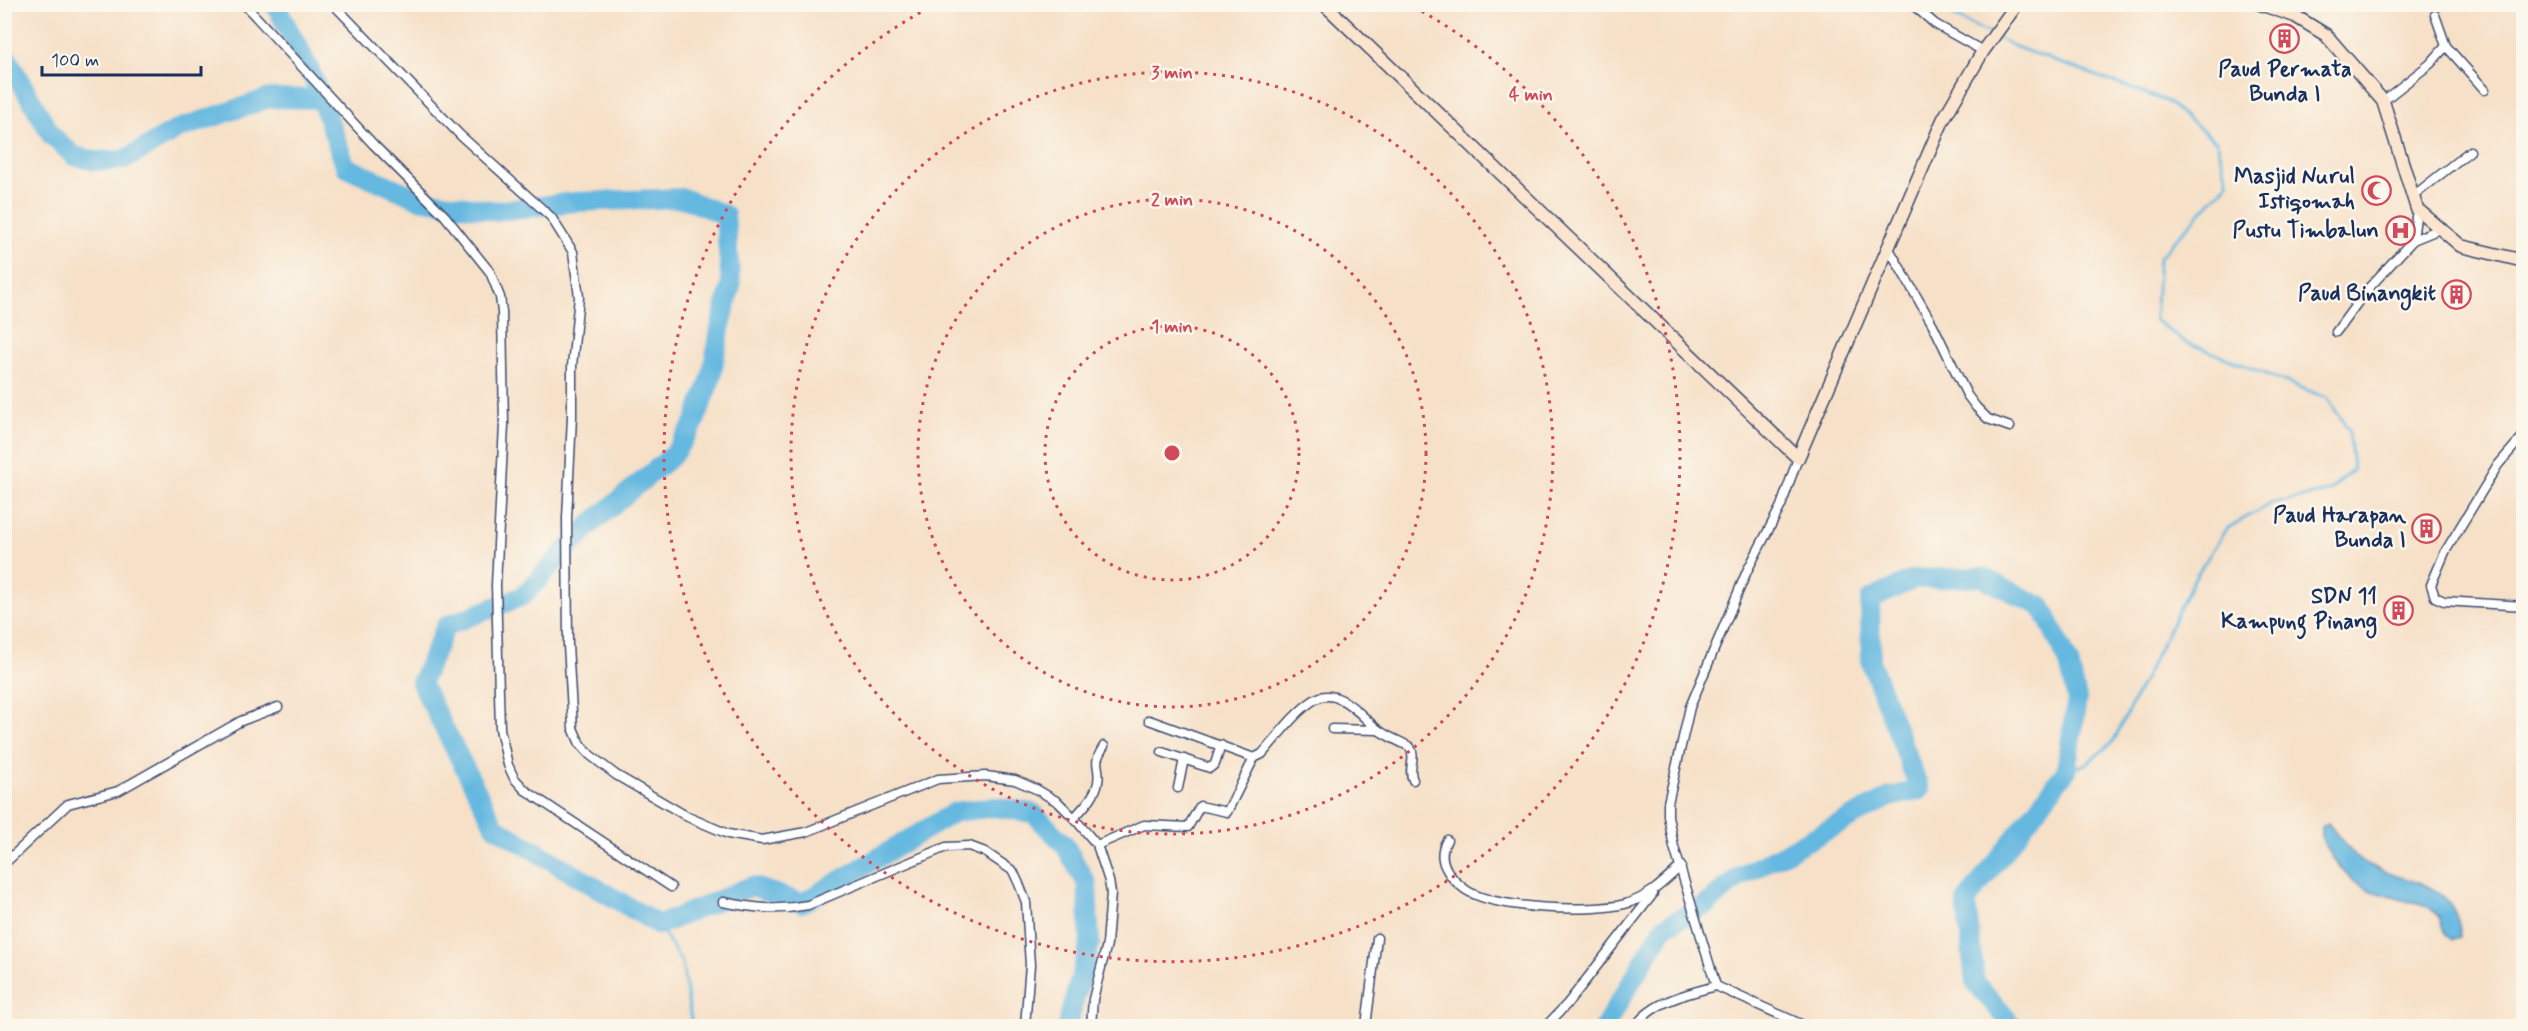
<svg xmlns="http://www.w3.org/2000/svg" width="2528" height="1031" font-family="Mynerve,sans-serif">
  <rect width="100%" height="100%" fill="#fbf7ec"/>
  <filter id="ink" filterUnits="userSpaceOnUse"><feTurbulence type="fractalNoise" baseFrequency=".0167" numOctaves="2"/><feDisplacementMap in="SourceGraphic" scale="12" xChannelSelector="R" yChannelSelector="G"/><feConvolveMatrix kernelMatrix="1 2 1 2 8 2 1 2 1" color-interpolation-filters="sRGB"/></filter>
  <filter id="wash" filterUnits="userSpaceOnUse"><feTurbulence type="fractalNoise" baseFrequency=".008" numOctaves="4" result="noise"/><feDisplacementMap in="SourceGraphic" scale="24" xChannelSelector="R" yChannelSelector="G"/><feGaussianBlur stdDeviation="1.35" result="paint"/><feColorMatrix in="noise" values="0 0 0 0 0 0 0 0 0 0 0 0 0 0 0 0 0 1.4 0 .05"/><feComposite in="paint" operator="in"/></filter>
  <g filter="url(#wash)">
    <rect width="100%" height="100%" fill="#f6e0c7"/>
    <path fill="#65b8e0" stroke="#40749f" stroke-width="1.5" d="M2328,823C2340,838 2352,857 2371,866C2412,886 2456,879 2461,938L2452,940L2445,934L2439,917L2428,907L2368,890L2354,882L2334,860L2322,839V827Z"/>
    <g fill="none" stroke-linecap="round" stroke-linejoin="round">
      <g stroke="#65b8e0" stroke-width="3">
        <path d="M1944,4L1956,17L1990,34"/>
        <path d="M1996,37L2013,46L2166,101L2217,142L2228,183L2159,258L2155,320L2183,341L2327,398L2349,430L2353,470L2327,492L2270,504L2226,529L2193,581L2113,742L2086,764L2066,771"/>
        <path d="M659,925L682,963L692,1026"/>
      </g>
      <g stroke="#65b8e0" stroke-width="20">
        <path d="M275,4L310,70L346,167L419,199L496,211L575,202L683,198L725,215L731,285L720,329L711,378L694,424L673,455L593,522L523,596L446,626L421,683L495,827L659,925L752,886L802,903L955,812L995,807L1033,813L1064,844L1087,884L1090,944L1067,1026"/>
        <path d="M4,53L52,136L74,156L96,161L124,160L178,129L269,98L321,99"/>
        <path d="M1605,1026L1664,927L1706,905L1739,877L1890,797L1920,790L1871,663L1870,600L1914,579L1982,577L2042,607L2069,663L2077,699L2066,771L1966,901L1975,982L2013,1026"/>
      </g>
    </g>
  </g>
  <g filter="url(#ink)">
    <g fill="none" stroke-linecap="round" stroke-linejoin="round">
      <defs>
        <g id="street">
          <path d="M244,4L373,144L445,216L490,272L500,297L502,312L504,425L496,585L500,729L508,765L514,778L525,790L671,887"/>
          <path d="M333,4L460,135L551,217L573,252L579,297L572,366V417L567,518L568,645L573,728L580,744L590,755L616,775L688,817L728,834L762,840L806,832L938,779L986,776L1015,780L1036,789L1058,802L1074,818L1097,845L1109,881L1111,893L1107,944L1093,999L1091,1026"/>
          <path d="M1912,4L1935,24L1983,51"/>
          <path d="M2435,15L2446,46"/>
          <path d="M2383,101L2430,64L2446,46L2485,90"/>
          <path d="M2412,197L2470,151"/>
          <path d="M2413,240L2417,209"/>
          <path d="M1888,247L1933,325L1967,395L1976,407L1988,419L2010,427"/>
          <path d="M2336,332L2366,291L2413,240L2440,229"/>
          <path d="M2524,435L2498,465L2445,552L2431,585L2435,597L2444,601L2524,606"/>
          <path d="M1149,720L1254,758L1262,754C1278,736 1294,713 1314,700C1338,685 1361,716 1377,729C1386,736 1399,741 1410,747C1417,758 1407,769 1413,780"/>
          <path d="M1332,729L1378,730"/>
          <path d="M1162,752L1210,768L1215,764L1221,745"/>
          <path d="M1178,788L1184,759"/>
          <path d="M1074,818C1083,808 1096,795 1098,782C1101,764 1091,766 1104,746"/>
          <path d="M1447,840C1441,850 1441,860 1447,870C1451,878 1459,885 1466,890C1495,909 1591,913 1625,904C1648,898 1664,882 1681,866"/>
          <path d="M1097,845L1144,825L1188,827L1200,806L1227,812L1254,758"/>
          <path d="M4,864L68,804L118,791L241,721L278,707"/>
          <path d="M723,902C753,908 778,911 808,905L946,847L969,846L985,852L1013,871L1019,884L1026,902L1030,965L1025,1026"/>
          <path d="M1716,986L1674,847L1668,816V803L1690,707L1747,571L1781,506L1798,458"/>
          <path d="M1366,1026L1377,938"/>
          <path d="M1546,1026L1568,1003L1653,894"/>
          <path d="M1636,1026C1651,1002 1689,993 1716,986L1805,1026"/>
        </g>
        <g id="secondary">
          <path d="M1324,4L1798,458L1943,120L1983,51L2017,4"/>
          <path d="M2260,4L2295,16L2326,35L2383,101L2417,209L2461,246L2524,261"/>
        </g>
      </defs>
      <use href="#street" stroke="#3c4a6e" stroke-width="11"/>
      <use href="#secondary" stroke="#3c4a6e" stroke-width="15"/>
      <use href="#street" stroke="#fff" stroke-width="8"/>
      <use href="#secondary" stroke="#fbe5cf" stroke-width="12"/>
    </g>
  </g>
  <g fill="none" stroke="#d1495b" stroke-width="3" stroke-dasharray="3 6">
    <circle cx="1172" cy="453" r="127"/>
    <circle cx="1172" cy="453" r="254"/>
    <circle cx="1172" cy="453" r="381"/>
    <path d="M1414 7A508 508 0 1 1 930 7"/>
  </g>
  <defs>
    <symbol id="building-ring" viewBox="-11 -11 22 22"><circle r="9.5" fill="#fbf7ec" stroke="#d1495b" stroke-width="1.5"/><path d="M-4-6H4V6H1V3H-1V6H-4ZM-2.5-4.3h1.7v1.8h-1.7ZM.8-4.3h1.7v1.8H.8ZM-2.5-1h1.7V.8h-1.7ZM.8-1h1.7V.8H.8Z" fill="#d1495b"/></symbol>
    <symbol id="mosque-ring" viewBox="-11 -11 22 22"><circle r="9.5" fill="#fbf7ec" stroke="#d1495b" stroke-width="1.5"/><path d="M3.5-4.9A6 6 0 1 0 3.5 4.9A5 5 0 1 1 3.5-4.9Z" fill="#d1495b"/></symbol>
    <symbol id="hospital-ring" viewBox="-11 -11 22 22"><circle r="9.5" fill="#fbf7ec" stroke="#d1495b" stroke-width="1.5"/><path d="M-5-5h3v3.5h4V-5h3V5h-3V1.5h-4V5h-3Z" fill="#d1495b"/></symbol>
  </defs>
  <g fill-rule="evenodd">
    <use href="#building-ring" x="2268" y="22" width="33" height="33"/>
    <use href="#mosque-ring" x="2360" y="174" width="33" height="33"/>
    <use href="#hospital-ring" x="2384" y="214" width="33" height="33"/>
    <use href="#building-ring" x="2440" y="278" width="33" height="33"/>
    <use href="#building-ring" x="2410" y="512" width="33" height="33"/>
    <use href="#building-ring" x="2382" y="594" width="33" height="33"/>
  </g>
  <g text-anchor="middle" dominant-baseline="central" stroke-width="5" stroke-linejoin="round" paint-order="stroke">
    <g font-size="22" font-weight="bold" fill="#1b2f5e" stroke="#fbf7ec" text-anchor="end">
      <text x="2285" y="70" text-anchor="middle">Paud Permata<tspan x="2285" dy="25">Bunda I</tspan></text>
      <text x="2355" y="177">Masjid Nurul<tspan x="2355" dy="25">Istiqomah</tspan></text>
      <text x="2379" y="231">Pustu Timbalun</text>
      <text x="2436" y="294">Paud Binangkit</text>
      <text x="2406" y="516">Paud Harapan<tspan x="2406" dy="25">Bunda I</tspan></text>
      <text x="2377" y="597">SDN 11<tspan x="2377" dy="25">Kampung Pinang</tspan></text>
    </g>
  </g>
  <circle cx="1172" cy="453" r="9" fill="#d1495b" stroke="#fbf7ec" stroke-width="3"/>
  <g font-size="18" text-anchor="middle" font-weight="bold" fill="#d1495b" stroke="#fbf7ec" stroke-width="5" stroke-linejoin="round" paint-order="stroke">
    <text x="1172" y="78">3 min</text>
    <text x="1531" y="100">4 min</text>
    <text x="1172" y="205">2 min</text>
    <text x="1172" y="332">1 min</text>
  </g>
  <rect width="2528" height="1031" fill="none" stroke="#fbf7ec" stroke-width="24"/>
  <path d="M42 66v9h159v-9" fill="none" stroke="#1b2f5e" stroke-width="3"/>
  <text x="51" y="66" font-size="18" fill="#1b2f5e" stroke="#fbf7ec" stroke-width="4.5" paint-order="stroke">100 m</text>
</svg>
